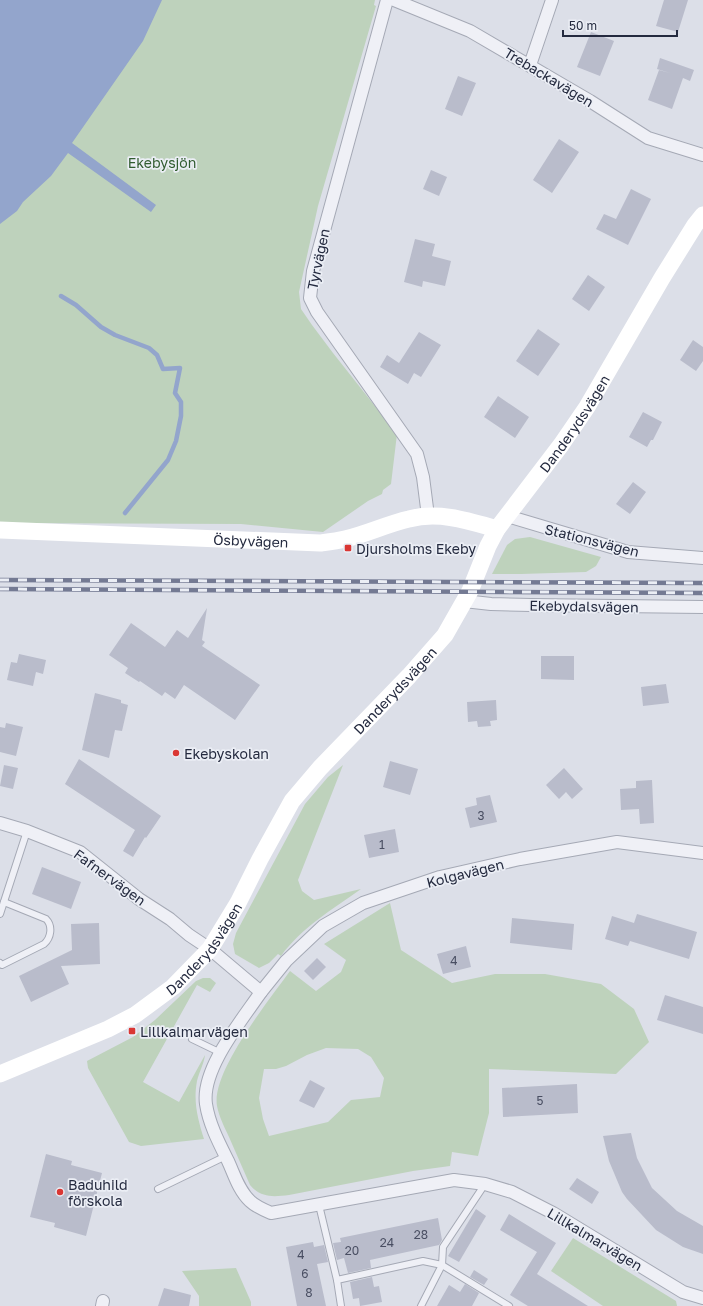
<svg xmlns="http://www.w3.org/2000/svg" width="703" height="1306" font-family="'Golos Text',sans-serif">
  <rect width="100%" height="100%" fill="#dcdfe8"/>
  <g fill="#bed2bc" fill-rule="evenodd">
    <path d="M0,0H375L374,5L376,6L318,206L299,292L301,309L312,325L333,353L397,434L391,484L383,490L382,494L368,501L323,532L241,524L0,523Z"/>
    <path d="M530,537L601,557L596,566L586,572L521,574H492L507,545L515,539Z"/>
    <path d="M343,765L298,880L302,891L314,900L361,889C333,909 301,928 281,956L278,954L269,963L259,968L235,954L233,944L236,933L305,804L328,777Z"/>
    <path d="M390,903L401,950L452,983L495,974H545L601,984L634,1009L649,1042L616,1074L489,1069V1113L478,1156L452,1152L450,1166L413,1171L289,1195C273,1197 261,1198 250,1185C243,1169 236,1153 229,1137C225,1128 219,1117 217,1106C211,1072 270,999 290,971L316,991L341,972L346,960L324,944ZM326,1048L358,1049L371,1057L384,1078L380,1097L351,1100L328,1122L269,1136L263,1119L259,1098L264,1069H276L286,1066L307,1055Z"/>
    <path d="M203,978H210L216,983L210,992L197,985L143,1082L179,1102L205,1055C204,1064 199,1072 197,1081C193,1102 198,1120 204,1139L141,1146L129,1142L88,1068L87,1061L133,1037L155,1020L196,981Z"/>
    <path d="M573,1238L676,1301L677,1306H603L551,1271Z"/>
    <path d="M236,1268L251,1302V1306H199V1296L182,1271Z"/>
  </g>
  <path fill="#93a5cc" d="M0,0H162L143,41L72,143L156,205L151,212L68,153L51,176L23,202L17,211L0,224Z"/>
  <g fill="none" stroke-linecap="round" stroke-linejoin="round">
    <path stroke="#93a5cc" stroke-width="4.5" d="M61,296L76,305L101,327L115,335L149,348L157,355L163,369L180,368L175,393L181,402V416L176,441L168,460L125,513"/>
  </g>
  <g fill="#b9bccb">
    <path d="M664,0H688L678,32L656,26Z"/>
    <path d="M591,32L614,41L600,76L577,67Z"/>
    <path d="M660,58L694,70L690,81L683,78L672,109L648,100L659,70L670,73L657,69Z"/>
    <path d="M458,76L476,83L462,116L445,109Z"/>
    <path d="M559,139L579,152L552,193L533,180Z"/>
    <path d="M431,170L447,177L439,196L423,189Z"/>
    <path d="M631,189L651,199L628,245L596,229L604,214L616,219Z"/>
    <path d="M415,239L435,244L432,256L451,261L445,286L423,281L422,287L404,282Z"/>
    <path d="M588,275L605,287L589,311L572,299Z"/>
    <path d="M538,329L560,344L538,376L516,361Z"/>
    <path d="M419,332L441,345L421,377L414,373L408,384L380,367L387,355L399,363Z"/>
    <path d="M693,340L703,347V361L696,371L680,360Z"/>
    <path d="M498,396L529,417L515,438L484,417Z"/>
    <path d="M643,412L662,422L653,440H651L647,447L629,437Z"/>
    <path d="M633,482L646,492L630,514L616,504Z"/>
    <path d="M207,608L202,640L205,642L202,646L260,685L235,720L184,685L175,699L165,692L162,696L140,681L139,682L125,673L128,668L109,655L131,623L165,647L177,630L188,638Z"/>
    <path d="M19,654L46,660L43,674L36,672L33,686L7,680L11,662L17,663Z"/>
    <path d="M541,656H574V680L541,679Z"/>
    <path d="M666,684L669,703L643,706L641,687Z"/>
    <path d="M95,693L121,700V703L128,705L122,731L115,730L109,758L82,750Z"/>
    <path d="M496,700L497,720L490,721L491,726L478,727L477,721L468,722L467,702Z"/>
    <path d="M6,723L23,727L16,756L0,752V727L5,728Z"/>
    <path d="M79,759L161,816L146,838L145,837L133,857L123,851L135,830L65,784Z"/>
    <path d="M390,761L418,769L410,795L383,787Z"/>
    <path d="M4,765L18,768L13,789L0,786Z"/>
    <path d="M564,768L583,789L572,799L566,792L559,799L546,785Z"/>
    <path d="M652,780L654,823L640,824L639,809L621,810L620,789L636,788V781Z"/>
    <path d="M490,795L497,822L470,828L465,808L477,805L476,798Z"/>
    <path d="M395,829L399,852L369,858L364,835Z"/>
    <path d="M42,867L81,882L71,909L32,894Z"/>
    <path d="M637,914L697,932L689,959L630,941L628,946L605,939L612,916L634,923Z"/>
    <path d="M512,918L574,924L572,950L510,943Z"/>
    <path d="M99,923L100,964L61,966L69,984L31,1002L19,976L72,950L71,924Z"/>
    <path d="M466,946L471,967L443,974L437,954Z"/>
    <path d="M317,958L326,967L313,980L304,971Z"/>
    <path d="M665,995L703,1007V1034L657,1020Z"/>
    <path d="M310,1080L325,1088L314,1108L299,1101Z"/>
    <path d="M577,1084L578,1113L503,1117L502,1088Z"/>
    <path d="M631,1133L637,1158L652,1188L677,1211L703,1226V1254L683,1247L656,1230L627,1199L622,1192L609,1161L603,1136Z"/>
    <path d="M46,1154L72,1161L71,1165L102,1173L86,1236L54,1227L55,1223L30,1217Z"/>
    <path d="M577,1178L599,1192L592,1204L569,1189Z"/>
    <path d="M476,1209L486,1216L459,1262L448,1256Z"/>
    <path d="M509,1214L556,1243L537,1274L588,1306H528L510,1295L537,1252L500,1230Z"/>
    <path d="M438,1218L442,1240L439,1245L370,1260L371,1268L348,1273L344,1258L337,1260L333,1243L341,1242L340,1238Z"/>
    <path d="M313,1242L314,1247L324,1245L328,1262L317,1264L326,1306H297L286,1247Z"/>
    <path d="M474,1270L488,1279L484,1285L470,1277Z"/>
    <path d="M372,1277L374,1287L379,1286L382,1302L360,1306L359,1298L353,1299L350,1282Z"/>
    <path d="M465,1284L479,1293L472,1306H437L449,1285L460,1292Z"/>
    <path d="M164,1288L191,1295L189,1306H158Z"/>
  </g>
  <g fill="none" stroke-linecap="round" stroke-linejoin="round">
    <defs>
      <g id="lane">
        <path d="M0,914L27,831"/>
        <path d="M0,963L2,965L44,944C51,938 53,926 46,919L4,902"/>
        <path d="M192,1039L221,1053"/>
        <path d="M158,1189L226,1156"/>
        <path d="M319,1205L337,1280L341,1306"/>
        <path d="M337,1280L423,1261L442,1265L509,1306"/>
        <path d="M421,1306L442,1265L443,1247L485,1184"/>
      </g>
      <g id="street">
        <path d="M387,0L313,271L310,298L317,312L417,454L423,477L428,516"/>
        <path d="M394,0L470,31L590,101L648,138L703,155"/>
        <path d="M530,65L552,0"/>
        <path d="M507,516L628,552L703,558"/>
        <path d="M464,601L491,604L531,605L703,607"/>
        <path d="M0,823L27,831L80,852L139,899L170,919L189,935L210,949L261,992C242,1020 201,1069 206,1104C209,1124 219,1143 228,1161C234,1174 239,1191 250,1201C255,1206 264,1210 271,1213L454,1180L485,1184L512,1192L553,1213L683,1292L703,1298"/>
        <path d="M261,992L286,961L323,926L363,903L440,877L520,859L617,842L703,853"/>
        <path d="M102,1306L103,1301"/>
      </g>
    </defs>
    <use href="#lane" stroke="#a5a9b5" stroke-width="8"/>
    <use href="#street" stroke="#a5a9b5" stroke-width="14"/>
    <use href="#lane" stroke="#eff0f6" stroke-width="6"/>
    <use href="#street" stroke="#eff0f6" stroke-width="12"/>
    <g stroke="#fff" stroke-width="17">
      <path id="s1" d="M0,530L320,543C328,542 337,541 345,539C367,534 387,524 409,519C439,511 469,521 497,529"/>
      <path id="s2" d="M0,1074L108,1029L135,1015L173,987L210,949L238,903L260,859L292,801L320,768L409,676L445,635L470,591L488,546L497,529L561,445L587,407L662,278L695,225L703,215"/>
    </g>
    <defs>
      <g id="rail">
        <path d="M0,580L703,583"/>
        <path d="M0,589L703,593"/>
      </g>
    </defs>
    <use href="#rail" stroke="#747a93" stroke-width="4.5"/>
    <use href="#rail" stroke="#ebeef5" stroke-width="3" stroke-dasharray="9" stroke-linecap="butt"/>
  </g>
  <g fill="#da3734" stroke="#ebeef5" stroke-width="1.5">
    <rect x="344" y="544" width="8" height="8" rx="2"/>
    <circle cx="176" cy="753" r="4"/>
    <rect x="128" y="1027" width="8" height="8" rx="2"/>
    <circle cx="60" cy="1192" r="4"/>
  </g>
  <g text-anchor="middle" dominant-baseline="central" stroke-width="3.5" stroke-linejoin="round" paint-order="stroke">
    <g font-size="12" fill="#494e62">
      <text x="481" y="815">3</text>
      <text x="382" y="844">1</text>
      <text x="454" y="960">4</text>
      <text x="540" y="1100">5</text>
      <text x="421" y="1234">28</text>
      <text x="387" y="1242">24</text>
      <text x="352" y="1250">20</text>
      <text x="301" y="1254">4</text>
      <text x="305" y="1273">6</text>
      <text x="309" y="1292">8</text>
    </g>
    <g font-size="14" fill="#242a3f" stroke="#ebeef5">
      <text transform="translate(549 77) rotate(31)">Trebackavägen</text>
      <text transform="translate(318 259) rotate(-78)">Tyrvägen</text>
      <text stroke="none"><textPath href="#s2" startOffset="892">Danderydsvägen</textPath></text>
      <text stroke="none"><textPath href="#s1" startOffset="251">Ösbyvägen</textPath></text>
      <text transform="translate(592 540) rotate(14)">Stationsvägen</text>
      <text transform="translate(584 606) rotate(1)">Ekebydalsvägen</text>
      <text stroke="none"><textPath href="#s2" startOffset="568">Danderydsvägen</textPath></text>
      <text transform="translate(465 873) rotate(-14)">Kolgavägen</text>
      <text transform="translate(110 877) rotate(36)">Fafnervägen</text>
      <text stroke="none"><textPath href="#s2" startOffset="244">Danderydsvägen</textPath></text>
      <text transform="translate(595 1239) rotate(31)">Lillkalmarvägen</text>
    </g>
    <g font-size="14" fill="#315c30" stroke="#ebeef5">
      <text x="162" y="162">Ekebysjön</text>
    </g>
    <g font-size="14" fill="#242a3f" stroke="#ebeef5" text-anchor="start">
      <text x="356" y="548">Djursholms Ekeby</text>
      <text x="184" y="753">Ekebyskolan</text>
      <text x="140" y="1031">Lillkalmarvägen</text>
      <text x="68" y="1184">Baduhild<tspan x="68" dy="16">förskola</tspan></text>
    </g>
  </g>
  <path d="M563 30v6h114v-6" fill="none" stroke="#242a3f" stroke-width="2"/>
  <text x="569" y="30" font-size="12" fill="#242a3f" stroke="#ebeef5" stroke-width="3" paint-order="stroke">50 m</text>
</svg>
